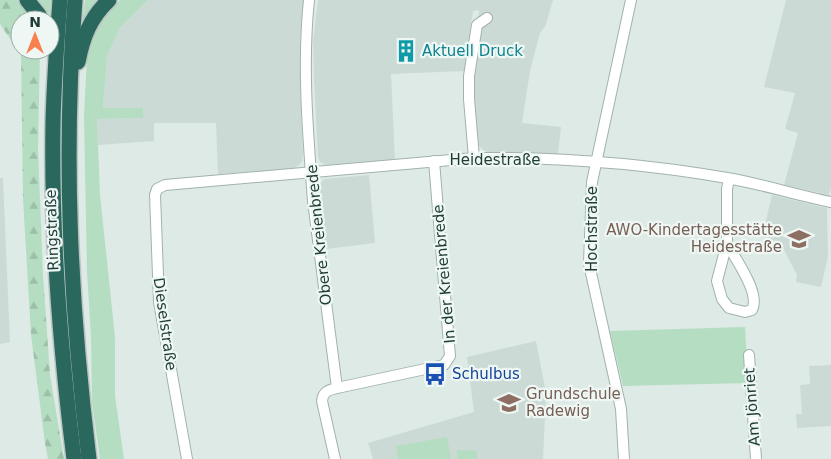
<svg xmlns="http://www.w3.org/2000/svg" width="831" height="459" font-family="'DejaVu Sans',sans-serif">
  <defs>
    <pattern id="forest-firs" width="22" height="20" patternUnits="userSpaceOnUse" patternTransform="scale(1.25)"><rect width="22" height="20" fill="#b5ddc2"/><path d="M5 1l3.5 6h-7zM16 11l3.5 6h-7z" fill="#9bbfa7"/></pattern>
  </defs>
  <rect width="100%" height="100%" fill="#deeae6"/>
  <g fill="#ccdad5">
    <path d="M148,0H304L300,42V84L303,154L302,161L299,165L293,169L218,174L216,123H154V141L98,145L97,119L143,118V108H103L107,56L120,28Z"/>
    <path d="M318,0H553L545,27L540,33L530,71L522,123L561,127L558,155L488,152L482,149L478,144L473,88L479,10L473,11L464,71L391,74L395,160L326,165L320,162L318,157L314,79L313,42Z"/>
    <path d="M786,0H831V187L829,195L784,185L798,133L785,129L795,93L764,87Z"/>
    <path d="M369,175L375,243L326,249L318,187L324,179Z"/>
    <path d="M0,178H3L10,342L0,344Z"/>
    <path d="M772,195L827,208L828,256L821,287L796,282L797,275L780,242L762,237Z"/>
    <path d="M536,341L546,393L543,459H373L368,443L474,412L467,357Z"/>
    <path d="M831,365V426L797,428L796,414H802L800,385L810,384L809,366Z"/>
  </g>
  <g fill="#b5ddc2">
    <path d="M32,0H51L49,20H45Z"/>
    <path d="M85,0H105L81,30Z"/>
    <path d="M120,0H148L120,28L107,56L103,108H143V118L97,119L100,195L115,337V396L124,459H100L92,403L91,336L87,272L84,116L87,58L98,25L107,12Z"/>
    <path d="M745,327L748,383L623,386L610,331Z"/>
    <path d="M447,437L451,459H398L396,446Z"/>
    <path d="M457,450L477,451V459H457Z"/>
  </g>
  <path fill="url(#forest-firs)" d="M0,0H17L32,15L33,20H20V50H40L38,149L43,275L50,375L64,459H48L45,443L31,335L23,199L21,55L0,24Z"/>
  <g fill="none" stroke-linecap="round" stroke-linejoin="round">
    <defs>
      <g id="street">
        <path d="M309,0C302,66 308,134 313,201L337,388C329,390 323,391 322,401L335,459"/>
        <path d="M474,158L469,99V76L477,25L487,18"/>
        <path d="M727,243C735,259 761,293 752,310L745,312L729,308L722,299L717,281L727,243V189L729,179"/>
        <path d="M749,355L756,459"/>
        <path d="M337,388L444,365L450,356L434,161"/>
        <path d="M187,459L159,302L155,195L157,189L165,185L474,158C556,157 647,164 727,178C762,184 796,195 831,202"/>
        <path d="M624,459L621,409L589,264L592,182L631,0"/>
      </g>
      <g id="highway">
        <path d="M27,0L39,15L40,20"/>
        <path d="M60,0C57,40 54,81 53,122C51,234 60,347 74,459"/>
        <path d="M75,0C63,156 70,304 89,459"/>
        <path d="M78,62C83,37 90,18 109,0"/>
      </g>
    </defs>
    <use href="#street" stroke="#a1b2ad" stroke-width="12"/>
    <use href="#highway" stroke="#bcc4c2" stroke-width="18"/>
    <use href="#street" stroke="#fff" stroke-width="10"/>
    <use href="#highway" stroke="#2a685e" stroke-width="15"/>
  </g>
  <defs>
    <symbol id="building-bare" viewBox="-9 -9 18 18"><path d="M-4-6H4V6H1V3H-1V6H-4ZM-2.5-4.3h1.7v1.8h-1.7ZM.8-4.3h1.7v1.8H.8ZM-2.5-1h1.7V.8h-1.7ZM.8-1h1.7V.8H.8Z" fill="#0f9aa8" stroke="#eef7f3" stroke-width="2.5" paint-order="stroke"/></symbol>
    <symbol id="school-bare" viewBox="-9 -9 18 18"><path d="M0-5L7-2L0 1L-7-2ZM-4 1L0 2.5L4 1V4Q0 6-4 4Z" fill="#8d6e63" stroke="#eef7f3" stroke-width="2.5" paint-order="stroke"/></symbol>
    <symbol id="bus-bare" viewBox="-9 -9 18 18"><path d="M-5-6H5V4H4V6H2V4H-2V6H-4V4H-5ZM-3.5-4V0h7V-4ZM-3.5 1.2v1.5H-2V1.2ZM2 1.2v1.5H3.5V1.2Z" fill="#1a4fb4" stroke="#eef7f3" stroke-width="2.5" paint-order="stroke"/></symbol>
  </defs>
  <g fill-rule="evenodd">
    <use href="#building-bare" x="390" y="35" width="32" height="32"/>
    <use href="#school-bare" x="783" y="223" width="32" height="32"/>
    <use href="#bus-bare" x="419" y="358" width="32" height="32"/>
    <use href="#school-bare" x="493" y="387" width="32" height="32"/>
  </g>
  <g text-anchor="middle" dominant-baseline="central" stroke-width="4.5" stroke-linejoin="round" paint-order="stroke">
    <g font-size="15" fill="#0d838f" stroke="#eef7f3" text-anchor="start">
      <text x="422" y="51">Aktuell Druck</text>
    </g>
    <g font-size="15" fill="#1f3b35" stroke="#eef7f3">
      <text x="495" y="160">Heidestraße</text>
      <text transform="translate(592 229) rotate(-90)">Hochstraße</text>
      <text transform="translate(52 230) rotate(-92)">Ringstraße</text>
      <text transform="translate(319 235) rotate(-96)">Obere Kreienbrede</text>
      <text transform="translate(444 274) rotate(-95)">In der Kreienbrede</text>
      <text transform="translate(165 324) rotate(82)">Dieselstraße</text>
      <text transform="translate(752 407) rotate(-94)">Am Jönriet</text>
    </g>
    <g font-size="15" fill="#785e54" stroke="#eef7f3" text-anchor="end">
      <text x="782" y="230">AWO-Kindertagesstätte<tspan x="782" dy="17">Heidestraße</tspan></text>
      <text x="526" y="394" text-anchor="start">Grundschule<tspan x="526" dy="17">Radewig</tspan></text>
    </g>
    <g font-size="15" fill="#164399" stroke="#eef7f3" text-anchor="start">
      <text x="452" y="374">Schulbus</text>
    </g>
  </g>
  <g transform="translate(35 35)"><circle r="24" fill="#eef7f3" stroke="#9baca7"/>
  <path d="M0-4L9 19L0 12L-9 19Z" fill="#f8814f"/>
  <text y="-8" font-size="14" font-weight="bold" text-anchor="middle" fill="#1f3b35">N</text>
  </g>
</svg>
